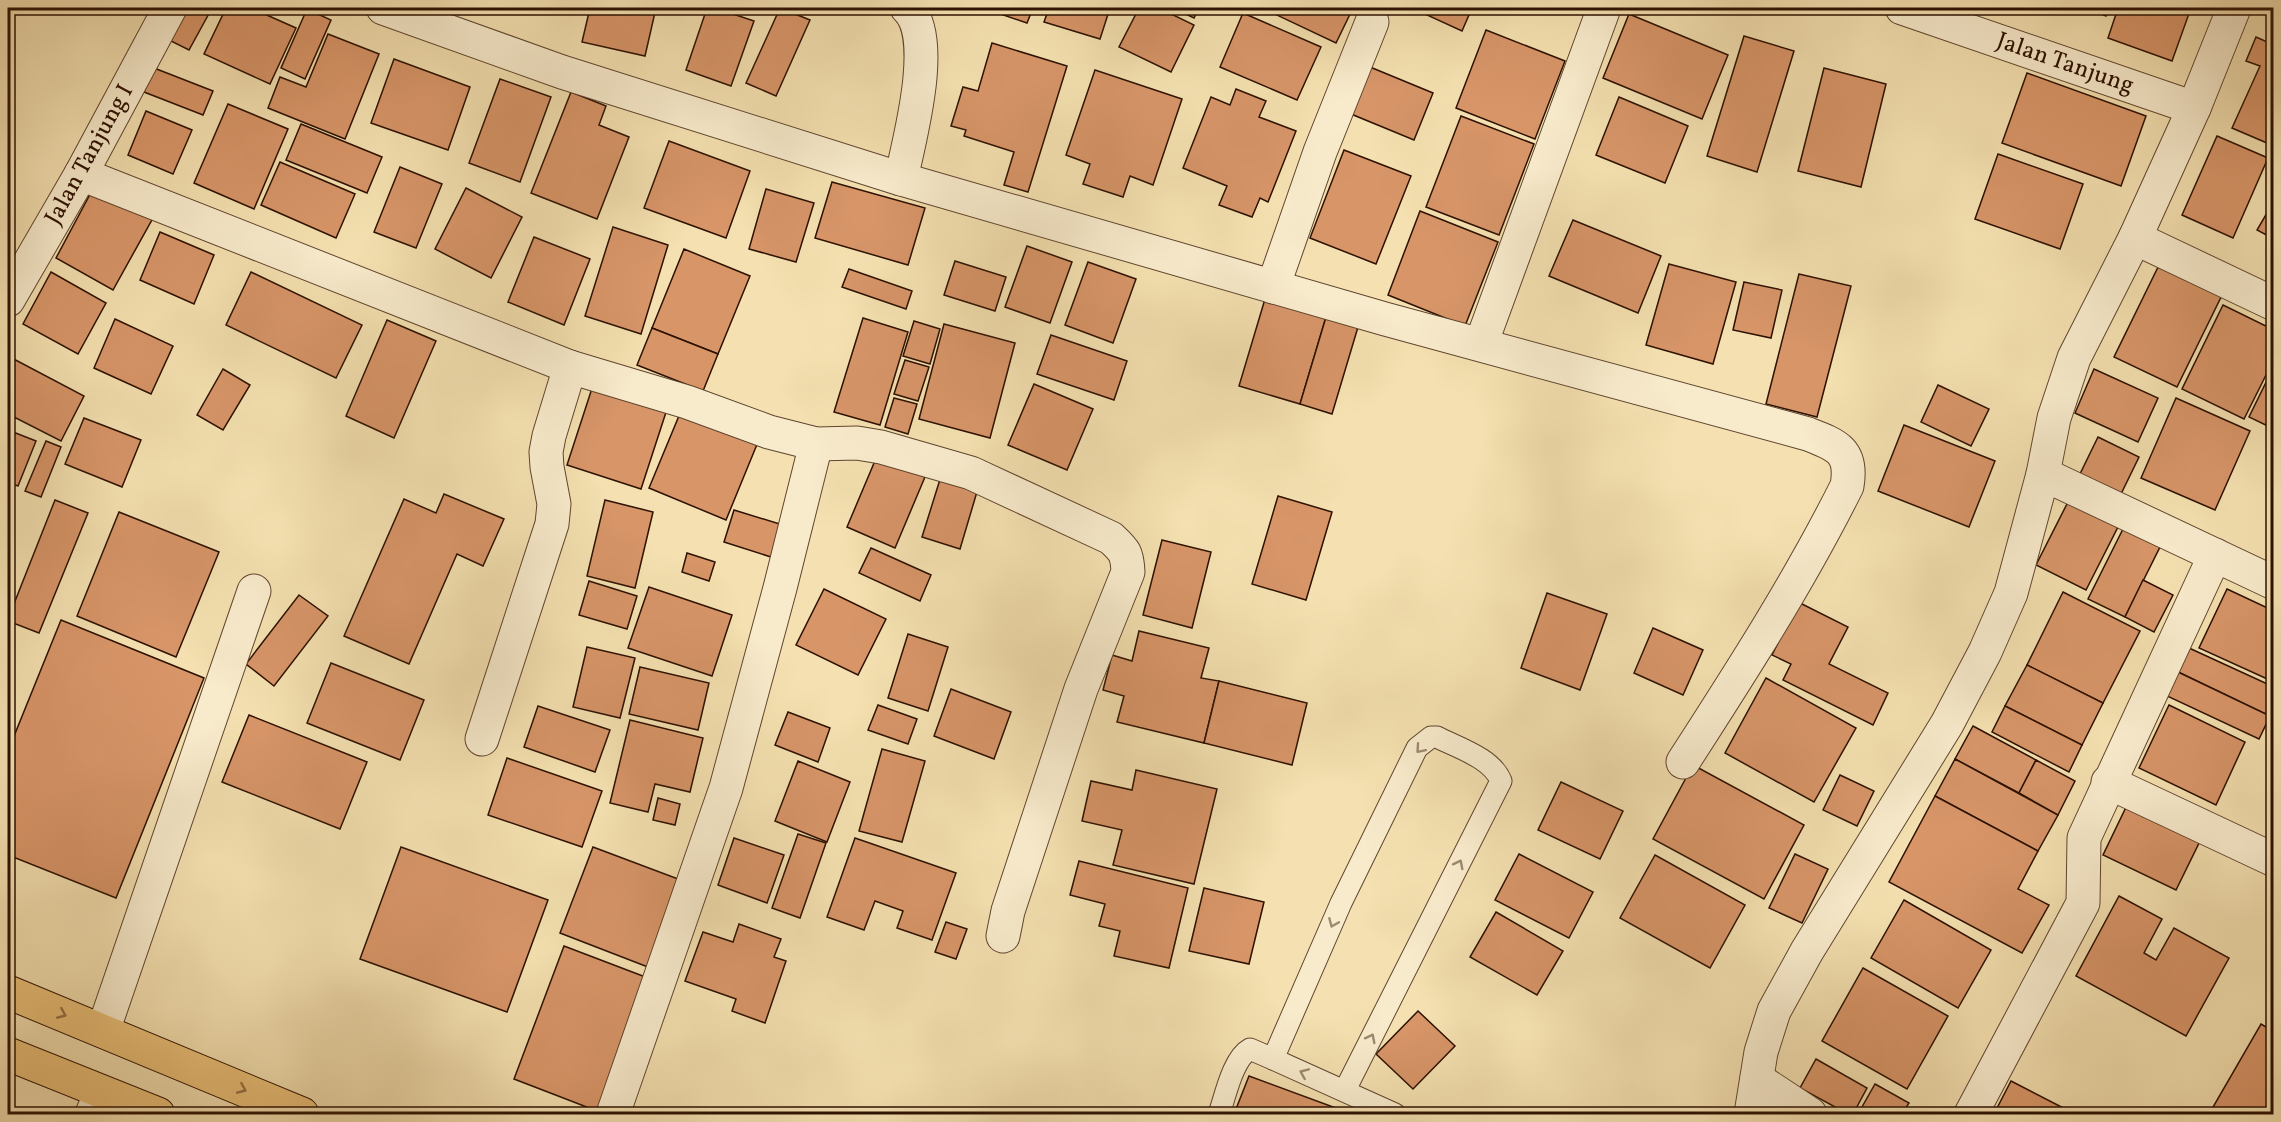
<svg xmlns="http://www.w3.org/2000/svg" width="2281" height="1122" font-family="Vollkorn,serif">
  <rect width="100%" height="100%" fill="#f4e0b0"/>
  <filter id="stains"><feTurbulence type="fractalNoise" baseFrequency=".00333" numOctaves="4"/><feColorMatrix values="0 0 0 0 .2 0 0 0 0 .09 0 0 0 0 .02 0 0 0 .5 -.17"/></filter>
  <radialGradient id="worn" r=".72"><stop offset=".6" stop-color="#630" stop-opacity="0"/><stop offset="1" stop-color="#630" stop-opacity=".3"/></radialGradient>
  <g fill="#d79568" stroke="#2d1102" stroke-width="1.5">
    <path d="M176,8H212L189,50L161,36Z"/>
    <path d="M226,8H251L296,28L270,84L204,54Z"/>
    <path d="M590,8H656L645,56L582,42Z"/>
    <path d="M707,8H715L754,21L731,86L686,70Z"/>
    <path d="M780,8L810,20L776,96L746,83Z"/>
    <path d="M983,8H1033L1027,23Z"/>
    <path d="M1049,8H1110L1100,39L1044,22Z"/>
    <path d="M1139,8H1159L1194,25L1171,72L1119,47Z"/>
    <path d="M1173,8H1199L1194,18Z"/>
    <path d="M1262,8H1353L1336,43Z"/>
    <path d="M1431,8H1472L1462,31L1427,15Z"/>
    <path d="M2086,8H2109L2106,16Z"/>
    <path d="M2118,8H2191L2172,61L2108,38Z"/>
    <path d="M307,9L331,20L305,79L281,68Z"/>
    <path d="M1243,13L1321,47L1297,100L1220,67Z"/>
    <path d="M1629,14L1728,55L1702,119L1603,78Z"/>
    <path d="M1486,30L1565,61L1535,139L1456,108Z"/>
    <path d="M328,34L379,54L345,139L268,108L280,77L306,87Z"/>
    <path d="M1744,36L1794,51L1757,172L1707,156Z"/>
    <path d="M2256,37L2274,45V146L2232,128L2260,66L2246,61Z"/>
    <path d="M992,43L1067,66L1028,192L1004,185L1014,152L964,136L966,130L951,126L963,87L978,91Z"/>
    <path d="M394,59L470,87L448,150L371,123Z"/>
    <path d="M1370,67L1433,93L1414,140L1351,114Z"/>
    <path d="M154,68L213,91L203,115L144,92Z"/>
    <path d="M1824,68L1886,84L1861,187L1798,171Z"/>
    <path d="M1095,70L1182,99L1153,185L1130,176L1123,197L1083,184L1090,164L1066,155Z"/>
    <path d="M2027,73L2146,116L2121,186L2002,143Z"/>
    <path d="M500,79L551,97L520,182L469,163Z"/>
    <path d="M1236,89L1266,101L1259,117L1296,131L1268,202L1260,198L1252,217L1219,205L1227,186L1183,168L1211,97L1230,105Z"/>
    <path d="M571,92L606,106L599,125L629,137L597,219L531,193Z"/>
    <path d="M1619,97L1688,126L1665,183L1596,155Z"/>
    <path d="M228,104L288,129L254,209L194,183Z"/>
    <path d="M146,111L192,130L173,174L128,155Z"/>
    <path d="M1461,116L1534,144L1499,235L1426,207Z"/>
    <path d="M301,124L382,157L367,193L286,160Z"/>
    <path d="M2217,136L2268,158L2233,238L2182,215Z"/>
    <path d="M669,141L750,171L726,238L644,208Z"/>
    <path d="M1344,150L1411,176L1376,264L1310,238Z"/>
    <path d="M1998,154L2083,184L2060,249L1975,219Z"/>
    <path d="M280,162L355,194L336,238L261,205Z"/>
    <path d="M400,167L442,184L416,248L374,232Z"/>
    <path d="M832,182L925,208L908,265L815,238Z"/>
    <path d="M95,185L153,218L113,290L56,258Z"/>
    <path d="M466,188L522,217L491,278L435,249Z"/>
    <path d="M766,189L814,203L796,262L749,249Z"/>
    <path d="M2274,201V239L2257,230Z"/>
    <path d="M1420,211L1498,242L1465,326L1388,295Z"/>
    <path d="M1573,220L1661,256L1638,313L1549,276Z"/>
    <path d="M613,227L668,245L641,334L585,316Z"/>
    <path d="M160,232L214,255L194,304L140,280Z"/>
    <path d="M534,237L590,259L564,325L508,302Z"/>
    <path d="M1027,246L1072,262L1050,323L1005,307Z"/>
    <path d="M684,249L750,276L718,354L652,328Z"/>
    <path d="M955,261L1006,277L995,311L944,295Z"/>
    <path d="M2161,261L2224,291L2177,387L2114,357Z"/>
    <path d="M1088,262L1136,279L1113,343L1065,325Z"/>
    <path d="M1669,264L1736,282L1713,364L1646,345Z"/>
    <path d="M849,269L912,291L906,309L842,287Z"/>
    <path d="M51,272L106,303L78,354L23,324Z"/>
    <path d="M251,272L362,325L336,378L226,325Z"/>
    <path d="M1799,274L1851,286L1817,417L1766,404Z"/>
    <path d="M1744,282L1782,290L1771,338L1733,330Z"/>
    <path d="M1265,299L1326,317L1300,404L1239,386Z"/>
    <path d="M2223,305L2274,330V359L2244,419L2182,389Z"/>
    <path d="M1326,317L1358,327L1332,414L1300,404Z"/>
    <path d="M863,318L908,332L880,425L834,412Z"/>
    <path d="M115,319L173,346L151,394L94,368Z"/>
    <path d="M387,320L436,341L394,438L346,416Z"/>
    <path d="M914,321L940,329L930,364L903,356Z"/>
    <path d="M944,324L1015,343L990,438L919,419Z"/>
    <path d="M652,328L718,354L703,391L637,365Z"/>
    <path d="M1051,335L1127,361L1114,400L1037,374Z"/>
    <path d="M8,356L84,396L61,441L8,414Z"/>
    <path d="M905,360L929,367L918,401L894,394Z"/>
    <path d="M2274,366V429L2249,417Z"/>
    <path d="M223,369L250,385L223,430L197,415Z"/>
    <path d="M2094,369L2158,398L2138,442L2075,413Z"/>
    <path d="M596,376L670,400L641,489L567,465Z"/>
    <path d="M1034,384L1093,409L1067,470L1008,445Z"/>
    <path d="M1938,385L1989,409L1971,446L1921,422Z"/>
    <path d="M894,398L917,404L908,434L885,427Z"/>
    <path d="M2176,398L2250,431L2215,510L2141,478Z"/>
    <path d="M681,411L758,442L726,520L649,488Z"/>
    <path d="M84,418L141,440L122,487L65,464Z"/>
    <path d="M1904,425L1995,461L1969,527L1878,491Z"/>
    <path d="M8,430L36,441L18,486L8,482Z"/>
    <path d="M2098,437L2139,457L2120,496L2079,476Z"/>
    <path d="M46,441L61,447L41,497L25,491Z"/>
    <path d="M877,456L925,477L895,548L847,527Z"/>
    <path d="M942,473L979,485L960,549L922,537Z"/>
    <path d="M444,494L504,519L483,566L457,554L409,664L344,636L404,499L436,513Z"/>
    <path d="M1278,496L1332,512L1306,600L1252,584Z"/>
    <path d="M2071,496L2121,521L2086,590L2036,565Z"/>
    <path d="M55,500L88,513L39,633L8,621V619Z"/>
    <path d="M605,500L653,512L635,588L587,576Z"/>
    <path d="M734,510L783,525L774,558L724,542Z"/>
    <path d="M119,512L219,552L176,657L77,616Z"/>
    <path d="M2126,523L2163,541L2125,617L2088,599Z"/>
    <path d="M1162,540L1211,552L1192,628L1143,615Z"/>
    <path d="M871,548L931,575L920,601L859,573Z"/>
    <path d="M687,553L715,562L709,581L682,572Z"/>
    <path d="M2143,580L2173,595L2154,632L2125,617Z"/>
    <path d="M589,581L637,596L627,629L579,615Z"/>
    <path d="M649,587L732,615L712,676L628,648Z"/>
    <path d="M824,589L886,619L858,675L796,645Z"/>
    <path d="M2227,589L2274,611V682L2199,648Z"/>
    <path d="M2063,592L2140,631L2103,703L2027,665Z"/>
    <path d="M1547,593L1607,614L1580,690L1521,668Z"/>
    <path d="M299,595L328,616L274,686L246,664Z"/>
    <path d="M1798,602L1848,627L1829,664L1888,693L1873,725L1783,680L1791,664L1772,655Z"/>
    <path d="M61,620L204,678L116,898L8,855V751Z"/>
    <path d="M1653,628L1703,650L1683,695L1634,673Z"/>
    <path d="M1139,631L1209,648L1201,678L1219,681L1204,743L1117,722L1124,696L1103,690L1112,655L1132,661Z"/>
    <path d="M908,634L948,647L928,711L888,698Z"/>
    <path d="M587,647L635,658L620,718L573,707Z"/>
    <path d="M2189,648L2274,687V708L2270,716L2178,672Z"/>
    <path d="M331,663L424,700L400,760L307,723Z"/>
    <path d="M2027,665L2103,703L2082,745L2005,706Z"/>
    <path d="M640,667L709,683L698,730L629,714Z"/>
    <path d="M2178,672L2270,716L2259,739L2167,696Z"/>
    <path d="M1766,678L1856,728L1814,802L1725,753Z"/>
    <path d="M1219,681L1307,703L1292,765L1204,743Z"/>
    <path d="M951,689L1011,712L994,759L934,736Z"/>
    <path d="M878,705L917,719L908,744L868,730Z"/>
    <path d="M2169,705L2245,742L2216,805L2139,768Z"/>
    <path d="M538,706L610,730L595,772L524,747Z"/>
    <path d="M2005,706L2082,745L2069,772L1992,732Z"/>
    <path d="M788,712L830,728L818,762L775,745Z"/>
    <path d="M249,715L367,762L340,829L222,782Z"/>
    <path d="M630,720L703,738L690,792L655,784L648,812L610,803Z"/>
    <path d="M1973,726L2036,760L2019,793L1955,759Z"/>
    <path d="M882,749L925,761L902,842L859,831Z"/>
    <path d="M507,758L602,791L582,847L488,815Z"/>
    <path d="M1955,759L2058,815L2038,851L1935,796Z"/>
    <path d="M2036,760L2075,781L2058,815L2019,793Z"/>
    <path d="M798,761L850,782L827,842L775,821Z"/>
    <path d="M1693,765L1804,825L1764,899L1653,839Z"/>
    <path d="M1136,770L1217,789L1194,884L1113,865L1122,830L1082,821L1091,781L1132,790Z"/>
    <path d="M1840,775L1874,791L1857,826L1823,810Z"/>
    <path d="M1561,782L1623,811L1600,859L1538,830Z"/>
    <path d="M1935,796L2038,851L2018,889L2049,905L2022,953L1889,882Z"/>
    <path d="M658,798L680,804L675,825L653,820Z"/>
    <path d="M2129,801L2202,837L2176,890L2103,855Z"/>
    <path d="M798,834L826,843L800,918L772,908Z"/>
    <path d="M734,838L784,855L767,903L718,885Z"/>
    <path d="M855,838L956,873L932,940L897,928L903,911L875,901L864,930L827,917Z"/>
    <path d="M401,847L548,900L507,1012L360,959Z"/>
    <path d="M593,847L686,882L653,969L560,933Z"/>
    <path d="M1519,854L1593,892L1569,938L1495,900Z"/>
    <path d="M1795,854L1828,869L1802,923L1769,908Z"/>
    <path d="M1655,855L1745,905L1710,968L1620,918Z"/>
    <path d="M1079,861L1188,888L1169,968L1114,956L1120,931L1099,926L1105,904L1070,895Z"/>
    <path d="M1204,888L1264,902L1249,964L1189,951Z"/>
    <path d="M2119,896L2162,919L2144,953L2156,960L2174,928L2229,958L2186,1036L2076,976Z"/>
    <path d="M1904,900L1991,950L1958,1008L1871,958Z"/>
    <path d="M1496,912L1563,951L1537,995L1470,957Z"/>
    <path d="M946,922L967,929L956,959L935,952Z"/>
    <path d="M739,924L781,939L774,957L786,961L765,1023L732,1011L736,999L685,981L703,932L733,942Z"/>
    <path d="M564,946L648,978L597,1111L514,1079Z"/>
    <path d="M1863,968L1948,1016L1907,1089L1822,1041Z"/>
    <path d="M1418,1011L1455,1046L1413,1089L1376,1054Z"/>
    <path d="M2261,1024L2274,1032V1114H2209Z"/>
    <path d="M1816,1059L1867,1088L1853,1114H1848L1800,1088Z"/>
    <path d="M1249,1076L1352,1114H1234Z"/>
    <path d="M2011,1081L2075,1114H1994Z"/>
    <path d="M1875,1084L1909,1103L1902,1114H1858Z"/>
    <path d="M2111,1109L2123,1114H2109Z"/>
  </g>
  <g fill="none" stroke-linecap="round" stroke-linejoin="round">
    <defs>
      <g id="service">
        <path d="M1273,1059L1395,1114"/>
        <path d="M1219,1114C1225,1097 1233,1058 1250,1049L1273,1059L1341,903L1417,748L1431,737H1437C1458,748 1492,758 1501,781L1345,1090"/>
      </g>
      <g id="minor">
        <path d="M383,8L562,72L901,179L1385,319L1808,434C1837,445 1853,451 1847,486C1799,582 1741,672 1683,762"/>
        <path d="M1902,8L2194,108"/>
        <path d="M81,174L570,367L687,402L769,432L816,444L857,443L881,447L971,473L1111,538C1125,551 1127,553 1128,572L1081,689L1008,911L1003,936"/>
        <path d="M901,179C909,141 938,37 907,8"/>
        <path d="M2135,238L2274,304"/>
        <path d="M1273,287L1320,152L1372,22"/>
        <path d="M8,300L81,174L170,8"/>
        <path d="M1481,344L1604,8"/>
        <path d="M2043,474L2274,583"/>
        <path d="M482,739L552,524L554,504L547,467L546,452L549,436L570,367"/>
        <path d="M2108,782L2274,860"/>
        <path d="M103,1031L254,591"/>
        <path d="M1757,1079L1810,1114"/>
        <path d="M92,1114L101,1092"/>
        <path d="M613,1114L726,788L780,588L816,444"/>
        <path d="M1751,1114L1761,1052L1774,1011L1807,951L1947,724L1985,652L2011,593L2043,474L2054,418L2074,358L2135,238L2194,108L2234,8"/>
        <path d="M1971,1114L2083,903L2084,838L2215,555"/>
      </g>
      <g id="primary">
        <path d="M8,992L302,1114"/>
        <path d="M8,1054L158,1114"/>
      </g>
    </defs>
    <use href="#service" stroke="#5f452e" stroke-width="23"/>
    <use href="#minor" stroke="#5f452e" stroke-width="35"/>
    <use href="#primary" stroke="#2d1102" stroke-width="35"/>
    <use href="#service" stroke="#f8ebcc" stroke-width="21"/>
    <use href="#minor" stroke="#f8ebcc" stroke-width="33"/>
    <use href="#primary" stroke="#eac078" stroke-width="33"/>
  </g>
  <defs><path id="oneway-chevron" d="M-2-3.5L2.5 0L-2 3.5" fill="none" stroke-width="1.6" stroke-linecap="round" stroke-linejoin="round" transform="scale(1.5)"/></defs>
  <g stroke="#9d8971">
    <use href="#oneway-chevron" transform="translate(1420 749) rotate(131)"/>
    <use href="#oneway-chevron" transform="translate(1459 864) rotate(-63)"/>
    <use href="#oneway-chevron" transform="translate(1333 923) rotate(113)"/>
    <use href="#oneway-chevron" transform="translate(1371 1038) rotate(-63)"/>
    <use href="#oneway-chevron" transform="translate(1304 1073) rotate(-157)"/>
  </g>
  <g stroke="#957143">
    <use href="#oneway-chevron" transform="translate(62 1014) rotate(23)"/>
    <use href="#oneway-chevron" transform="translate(242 1089) rotate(23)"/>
  </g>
  <g text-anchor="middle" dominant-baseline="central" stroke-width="4.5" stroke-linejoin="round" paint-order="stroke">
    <g font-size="24" fill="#2d1102" stroke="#f8ebcc">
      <text transform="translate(2065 64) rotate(19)">Jalan Tanjung</text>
      <text transform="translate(90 155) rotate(-61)">Jalan Tanjung I</text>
    </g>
  </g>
  <rect width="2281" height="1122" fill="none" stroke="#f4e0b0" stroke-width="30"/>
  <rect x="9" y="9" width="2263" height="1104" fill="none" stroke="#2d1102" stroke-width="3"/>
  <rect x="15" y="15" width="2251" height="1092" fill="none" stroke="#2d1102" stroke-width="1.5"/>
  <rect width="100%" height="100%" filter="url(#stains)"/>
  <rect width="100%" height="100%" fill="url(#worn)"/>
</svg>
